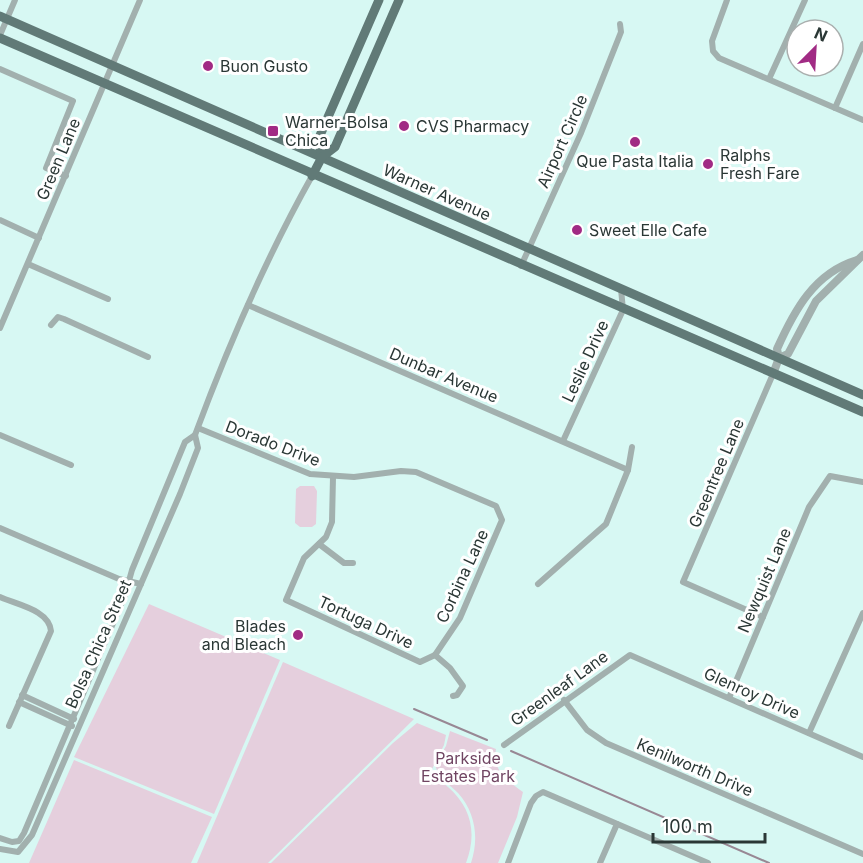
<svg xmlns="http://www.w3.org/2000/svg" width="863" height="863" font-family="Inter,sans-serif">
  <rect width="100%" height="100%" fill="#d7f8f3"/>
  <g fill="#e5cfdd">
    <path d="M300,486H314L317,491L316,524L312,527H300L295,523L296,489Z"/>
    <path d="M149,604L280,660L214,814L74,757Z"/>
    <path d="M283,662L414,719L268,863H197Z"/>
    <path d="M417,723L446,735L444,745L431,771C434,778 442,781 448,787C472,808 477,834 466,863H271L393,743Z"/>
    <path d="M450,731L496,749C492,771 507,780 523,792L517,817L498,863H471C479,839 476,813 458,793C449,784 439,779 435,765L446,746Z"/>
    <path d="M74,760L212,817L191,863H29Z"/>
  </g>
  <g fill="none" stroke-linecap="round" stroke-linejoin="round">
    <g stroke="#988894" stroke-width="2">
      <path d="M414,709L487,740"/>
      <path d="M511,751L769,863"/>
    </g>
    <g stroke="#a2b0ae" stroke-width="6">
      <path d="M727,0L712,41L713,51L719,58L863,120"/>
      <path d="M0,35L15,0"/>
      <path d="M0,69L73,101L46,168L66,176"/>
      <path d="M769,79L805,0"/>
      <path d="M835,108L863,44"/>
      <path d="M0,220L39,238"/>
      <path d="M28,264L108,299"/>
      <path d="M521,266L581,133L621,32L620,24"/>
      <path d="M248,305L628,470"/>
      <path d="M51,325L58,317L64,319L148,357"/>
      <path d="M0,328L140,0"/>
      <path d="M198,428L310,474L354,477L401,471L416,472L496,506L502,520L460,618L435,655"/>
      <path d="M0,435L71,465"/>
      <path d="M563,441L623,310L621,289"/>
      <path d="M333,477L332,522L326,537L304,558L286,600L420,662L435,655"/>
      <path d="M0,528L119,579L141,584"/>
      <path d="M319,544L344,563H353"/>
      <path d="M538,584L606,524L628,470L632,447"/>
      <path d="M0,597C18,605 49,610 51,631L9,726"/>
      <path d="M763,617L683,582L773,374"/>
      <path d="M435,655L450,668L463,686L457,695L453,696"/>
      <path d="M22,695L74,719"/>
      <path d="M729,698L809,507L830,476L863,482"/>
      <path d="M564,700L587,730L606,743L863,854"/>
      <path d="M19,702L72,726"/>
      <path d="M809,733L863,613"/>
      <path d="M504,745L630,655L863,757"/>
      <path d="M0,838L12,842L19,841L24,833L125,595L132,570L185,442L195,435"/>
      <path d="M0,849L18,852L32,835L180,494L198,448L195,435C228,346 266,258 312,176"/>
      <path d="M508,863L531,803L536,796L543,792L708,863"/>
      <path d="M600,863L617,824"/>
    </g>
    <g stroke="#a2b0ae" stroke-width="8">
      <path d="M779,358L788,354L816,301L863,255"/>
      <path d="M773,374L779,358L777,349C794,311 814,273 857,260"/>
    </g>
    <g stroke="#617a77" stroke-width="9">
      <path d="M0,16L863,395"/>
      <path d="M0,38L863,412"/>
      <path d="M322,157L318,140L379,0"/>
      <path d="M312,176L322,157L335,147L399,0"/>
    </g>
  </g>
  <g fill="#a12b84" stroke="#fff" stroke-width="2">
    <circle cx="208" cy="66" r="6"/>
    <circle cx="404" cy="126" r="6"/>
    <rect x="267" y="125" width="12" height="12" rx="3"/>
    <circle cx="635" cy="142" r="6"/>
    <circle cx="708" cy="164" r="6"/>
    <circle cx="577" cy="230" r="6"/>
    <circle cx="298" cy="635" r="6"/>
  </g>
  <g text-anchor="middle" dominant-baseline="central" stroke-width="6" stroke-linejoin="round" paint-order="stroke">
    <g font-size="16" fill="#2a3735" stroke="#fff" text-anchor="start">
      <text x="220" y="66">Buon Gusto</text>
      <text x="285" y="122">Warner-Bolsa<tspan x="285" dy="18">Chica</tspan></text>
      <text x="416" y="126">CVS Pharmacy</text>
      <text x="720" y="155">Ralphs<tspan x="720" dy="18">Fresh Fare</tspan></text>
      <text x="635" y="161" text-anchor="middle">Que Pasta Italia</text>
      <text x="589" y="230">Sweet Elle Cafe</text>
      <text x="286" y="626" text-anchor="end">Blades<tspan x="286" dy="18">and Bleach</tspan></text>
    </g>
    <g font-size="16" fill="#2a3735" stroke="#fff">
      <text transform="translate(562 141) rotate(-66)">Airport Circle</text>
      <text transform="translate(58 159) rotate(-67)">Green Lane</text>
      <text transform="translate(437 192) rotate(24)">Warner Avenue</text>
      <text transform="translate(585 361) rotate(-65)">Leslie Drive</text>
      <text transform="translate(444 375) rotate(23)">Dunbar Avenue</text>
      <text transform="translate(273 443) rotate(21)">Dorado Drive</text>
      <text transform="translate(716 473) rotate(-67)">Greentree Lane</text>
      <text transform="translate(462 576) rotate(-65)">Corbina Lane</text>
      <text transform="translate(764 580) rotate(-67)">Newquist Lane</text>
      <text transform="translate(366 622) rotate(25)">Tortuga Drive</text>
      <text transform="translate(98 644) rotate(-66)">Bolsa Chica Street</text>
      <text transform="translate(559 688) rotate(-36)">Greenleaf Lane</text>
      <text transform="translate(752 693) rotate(24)">Glenroy Drive</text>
      <text transform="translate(695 767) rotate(23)">Kenilworth Drive</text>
    </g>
    <g font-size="16" fill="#704562" stroke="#fff">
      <text x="468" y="758">Parkside<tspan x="468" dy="18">Estates Park</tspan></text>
    </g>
  </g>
  <g transform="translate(815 48) rotate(24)"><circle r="28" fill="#ffffff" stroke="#aaafae" stroke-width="1.5"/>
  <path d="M0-4.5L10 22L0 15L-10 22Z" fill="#a12b84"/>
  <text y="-9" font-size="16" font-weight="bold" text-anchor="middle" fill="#2a3735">N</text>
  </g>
  <path d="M653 833v9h112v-9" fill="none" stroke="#2a3735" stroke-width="3"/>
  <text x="662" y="833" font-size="18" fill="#2a3735" stroke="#ffffff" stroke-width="4.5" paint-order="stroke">100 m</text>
</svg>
